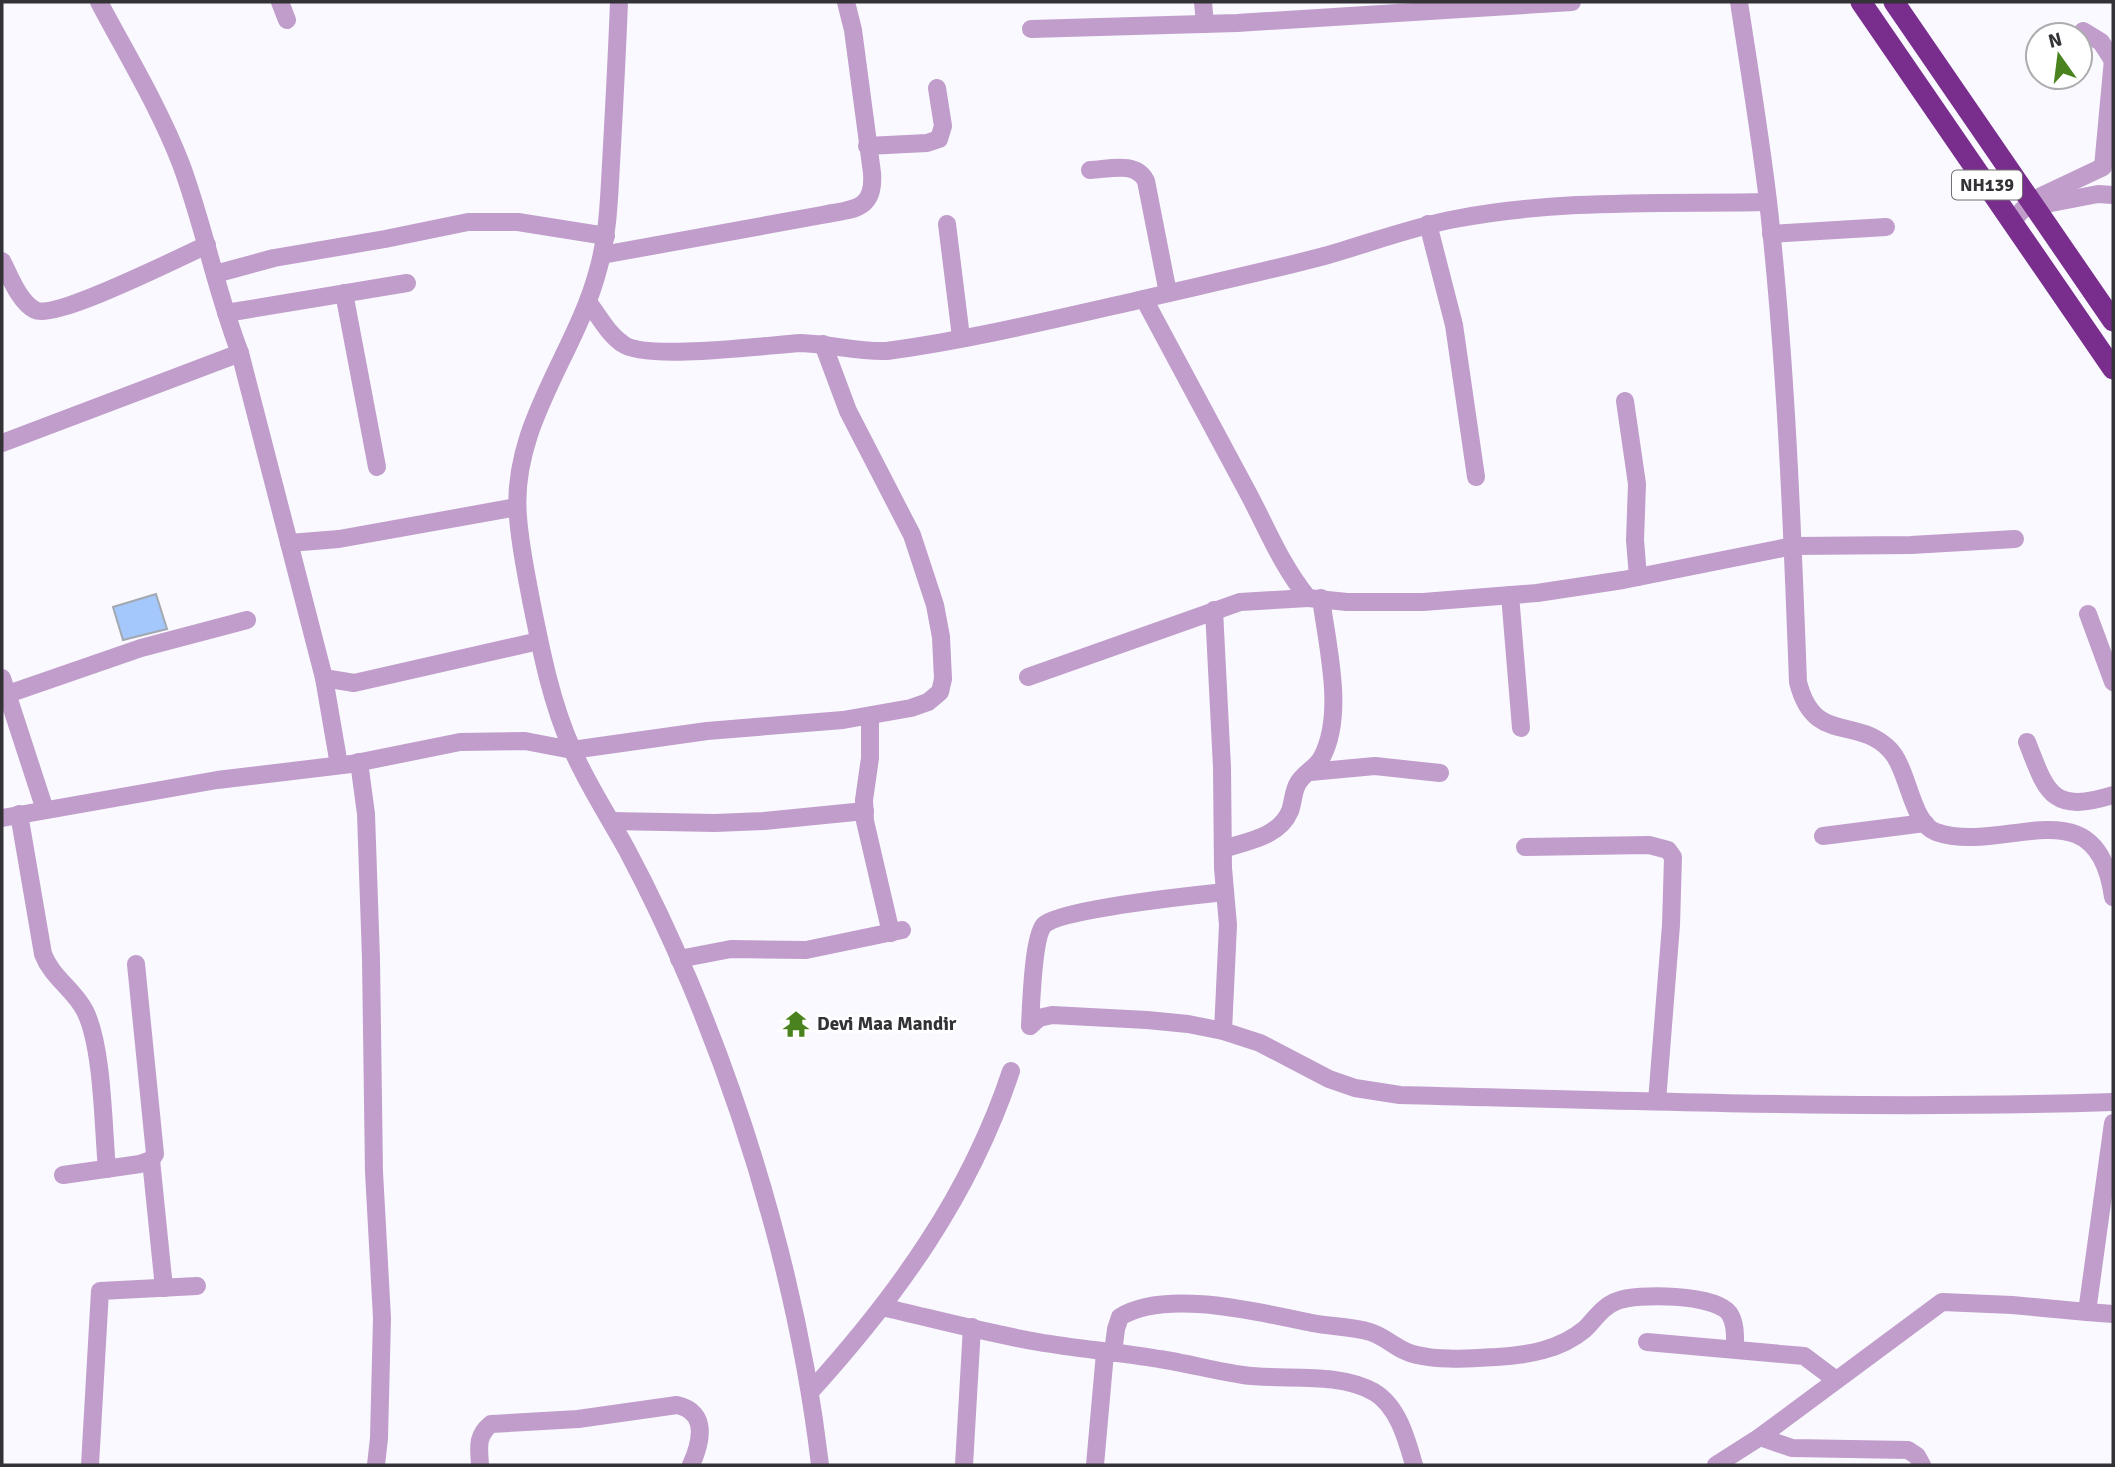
<svg xmlns="http://www.w3.org/2000/svg" width="2115" height="1467" font-family="Signika,sans-serif">
  <rect width="100%" height="100%" fill="#f9f9ff"/>
  <path fill="#a4c8fb" stroke="#a3a8b0" stroke-width="2" d="M156,594L167,629L123,640L113,607Z"/>
  <g fill="none" stroke-linecap="round" stroke-linejoin="round">
    <g stroke="#c09dca" stroke-width="18">
      <path d="M99,2C127,55 159,107 181,164C204,226 216,291 240,353L324,678L354,683L539,641"/>
      <path d="M280,2L287,20"/>
      <path d="M619,2C617,56 614,110 611,164C609,200 608,235 598,270C576,354 510,426 518,517C520,545 526,573 531,600C541,650 551,702 572,749C587,784 609,817 627,850C650,893 671,938 690,983C753,1133 801,1303 820,1465"/>
      <path d="M1203,2L1205,24"/>
      <path d="M1739,2C1749,68 1760,134 1768,201C1786,360 1792,522 1798,682C1814,746 1857,715 1890,750C1909,770 1911,823 1936,832C2004,856 2097,781 2113,897"/>
      <path d="M1031,29L1237,23L1572,2"/>
      <path d="M2083,31L2101,42L2112,59"/>
      <path d="M867,146L927,143L939,139L943,126L937,88"/>
      <path d="M1090,170C1110,169 1136,161 1146,181L1168,293"/>
      <path d="M2041,205L2098,194L2113,195"/>
      <path d="M2012,221L2031,201L2103,167L2113,59"/>
      <path d="M947,224L961,337"/>
      <path d="M1428,224L1454,325L1476,477"/>
      <path d="M1771,234L1886,227"/>
      <path d="M602,255L822,215C852,209 875,211 872,173L853,30L846,2"/>
      <path d="M2,261C10,276 19,302 35,310C56,320 180,257 207,245"/>
      <path d="M215,274L274,258L385,239L468,222H518L606,236"/>
      <path d="M344,293L377,467"/>
      <path d="M1144,299C1178,363 1213,427 1247,491C1267,528 1281,565 1308,598L1347,602H1423L1537,593L1623,580L1793,546L1911,545L2015,539"/>
      <path d="M588,302C599,316 608,334 623,344C645,361 768,345 801,343C831,344 857,352 887,351C967,340 1047,321 1126,303C1193,287 1261,273 1328,255C1370,243 1412,227 1455,219C1558,199 1664,204 1768,202"/>
      <path d="M226,313L407,283"/>
      <path d="M1625,401L1637,484L1635,540L1638,577"/>
      <path d="M2,443L240,353"/>
      <path d="M289,543L339,539L517,507"/>
      <path d="M1510,595L1521,728"/>
      <path d="M1214,610L1222,767L1223,868L1228,925L1223,1031"/>
      <path d="M2088,614L2113,682"/>
      <path d="M1028,677L1240,602L1308,598"/>
      <path d="M2,678L45,810"/>
      <path d="M324,678L339,765"/>
      <path d="M8,694L141,648L247,620"/>
      <path d="M870,716V758L864,800L865,821L891,933"/>
      <path d="M2027,742C2047,793 2051,814 2113,795"/>
      <path d="M359,762L366,814L371,959L374,1172L382,1318L379,1438L376,1465"/>
      <path d="M1310,772L1375,766L1440,773"/>
      <path d="M19,814L43,954C52,978 74,989 85,1011C103,1047 103,1127 107,1169"/>
      <path d="M2,818L217,780L351,764L460,742L525,741L572,750L707,731L843,720L911,708L928,702L940,692L943,679L941,637L935,605L912,535L848,411L823,344"/>
      <path d="M611,821L715,823L764,821L865,811"/>
      <path d="M1823,836L1925,823"/>
      <path d="M1525,847L1649,845L1668,850L1673,857L1671,925L1657,1101"/>
      <path d="M1223,849C1248,841 1279,837 1290,811C1293,803 1293,793 1297,785C1302,773 1316,769 1322,757C1345,713 1327,646 1321,598"/>
      <path d="M679,959L731,949L806,950L902,930"/>
      <path d="M1030,1026L1039,1018L1052,1015L1147,1020L1188,1024L1223,1031L1260,1043L1329,1079L1355,1088L1400,1095C1637,1101 1876,1110 2113,1102"/>
      <path d="M1030,1026C1031,1007 1033,937 1044,925C1061,909 1196,895 1225,892"/>
      <path d="M151,1160L164,1288"/>
      <path d="M63,1175L140,1164L151,1160L155,1154L136,964"/>
      <path d="M882,1307C934,1319 986,1333 1038,1342C1078,1349 1119,1352 1159,1359C1187,1363 1215,1371 1243,1375C1284,1381 1336,1371 1374,1392C1398,1406 1407,1440 1414,1465"/>
      <path d="M2087,1312L2113,1314"/>
      <path d="M1647,1342L1804,1356L1836,1380"/>
      <path d="M1113,1353L1116,1329L1120,1317C1166,1288 1262,1313 1312,1323C1331,1327 1351,1326 1370,1332C1387,1337 1399,1352 1417,1355C1443,1361 1470,1358 1496,1357C1528,1355 1560,1350 1585,1329C1595,1319 1603,1306 1617,1301C1637,1293 1715,1294 1729,1313C1736,1323 1735,1337 1735,1349"/>
      <path d="M810,1392C897,1296 970,1195 1011,1071"/>
      <path d="M1760,1437L1792,1448L1908,1450L1917,1456L1922,1465"/>
      <path d="M90,1465L100,1291L197,1286"/>
      <path d="M480,1465C479,1448 476,1436 491,1424L578,1419L677,1405C709,1412 701,1443 691,1465"/>
      <path d="M964,1465L972,1327"/>
      <path d="M1095,1465L1105,1353"/>
      <path d="M1716,1465L1760,1437L1942,1302L2012,1305L2087,1312L2113,1123"/>
    </g>
    <g stroke="#792d8d" stroke-width="21">
      <path d="M1861,2L2113,369"/>
      <path d="M1894,2L2113,321"/>
    </g>
  </g>
  <defs>
    <symbol id="temple-bare" viewBox="-9 -9 18 18"><path d="M0-6L5-2H3V0L6.5 2.5H4V6H1.5V3h-3V6H-4V2.5H-6.5L-3 0V-2H-5Z" fill="#4a831d" stroke="#fff" stroke-width="2.5" paint-order="stroke"/></symbol>
  </defs>
  <g fill-rule="evenodd">
    <use href="#temple-bare" x="777" y="1005" width="38" height="38"/>
  </g>
  <g text-anchor="middle" dominant-baseline="central" stroke-width="6" stroke-linejoin="round" paint-order="stroke">
    <rect fill="#fff" stroke="#707073" stroke-width="2" x="1952" y="170.5" width="70" height="29" rx="5"/>
    <g font-size="18" font-weight="bold" fill="#333337">
      <text x="1987" y="185">NH139</text>
    </g>
    <g font-size="19" font-weight="bold" fill="#333337" stroke="#fff" text-anchor="start">
      <text x="817" y="1024">Devi Maa Mandir</text>
    </g>
  </g>
  <rect width="2115" height="1467" fill="none" stroke="#333337" stroke-width="7"/>
  <g transform="translate(2059 56) rotate(346)"><circle r="33" fill="#ffffff" stroke="#adadaf" stroke-width="2"/>
  <path d="M0-5L12 26L0 18L-12 26Z" fill="#4a831d"/>
  <text y="-10" font-size="19" font-weight="bold" text-anchor="middle" fill="#333337">N</text>
  </g>
</svg>
